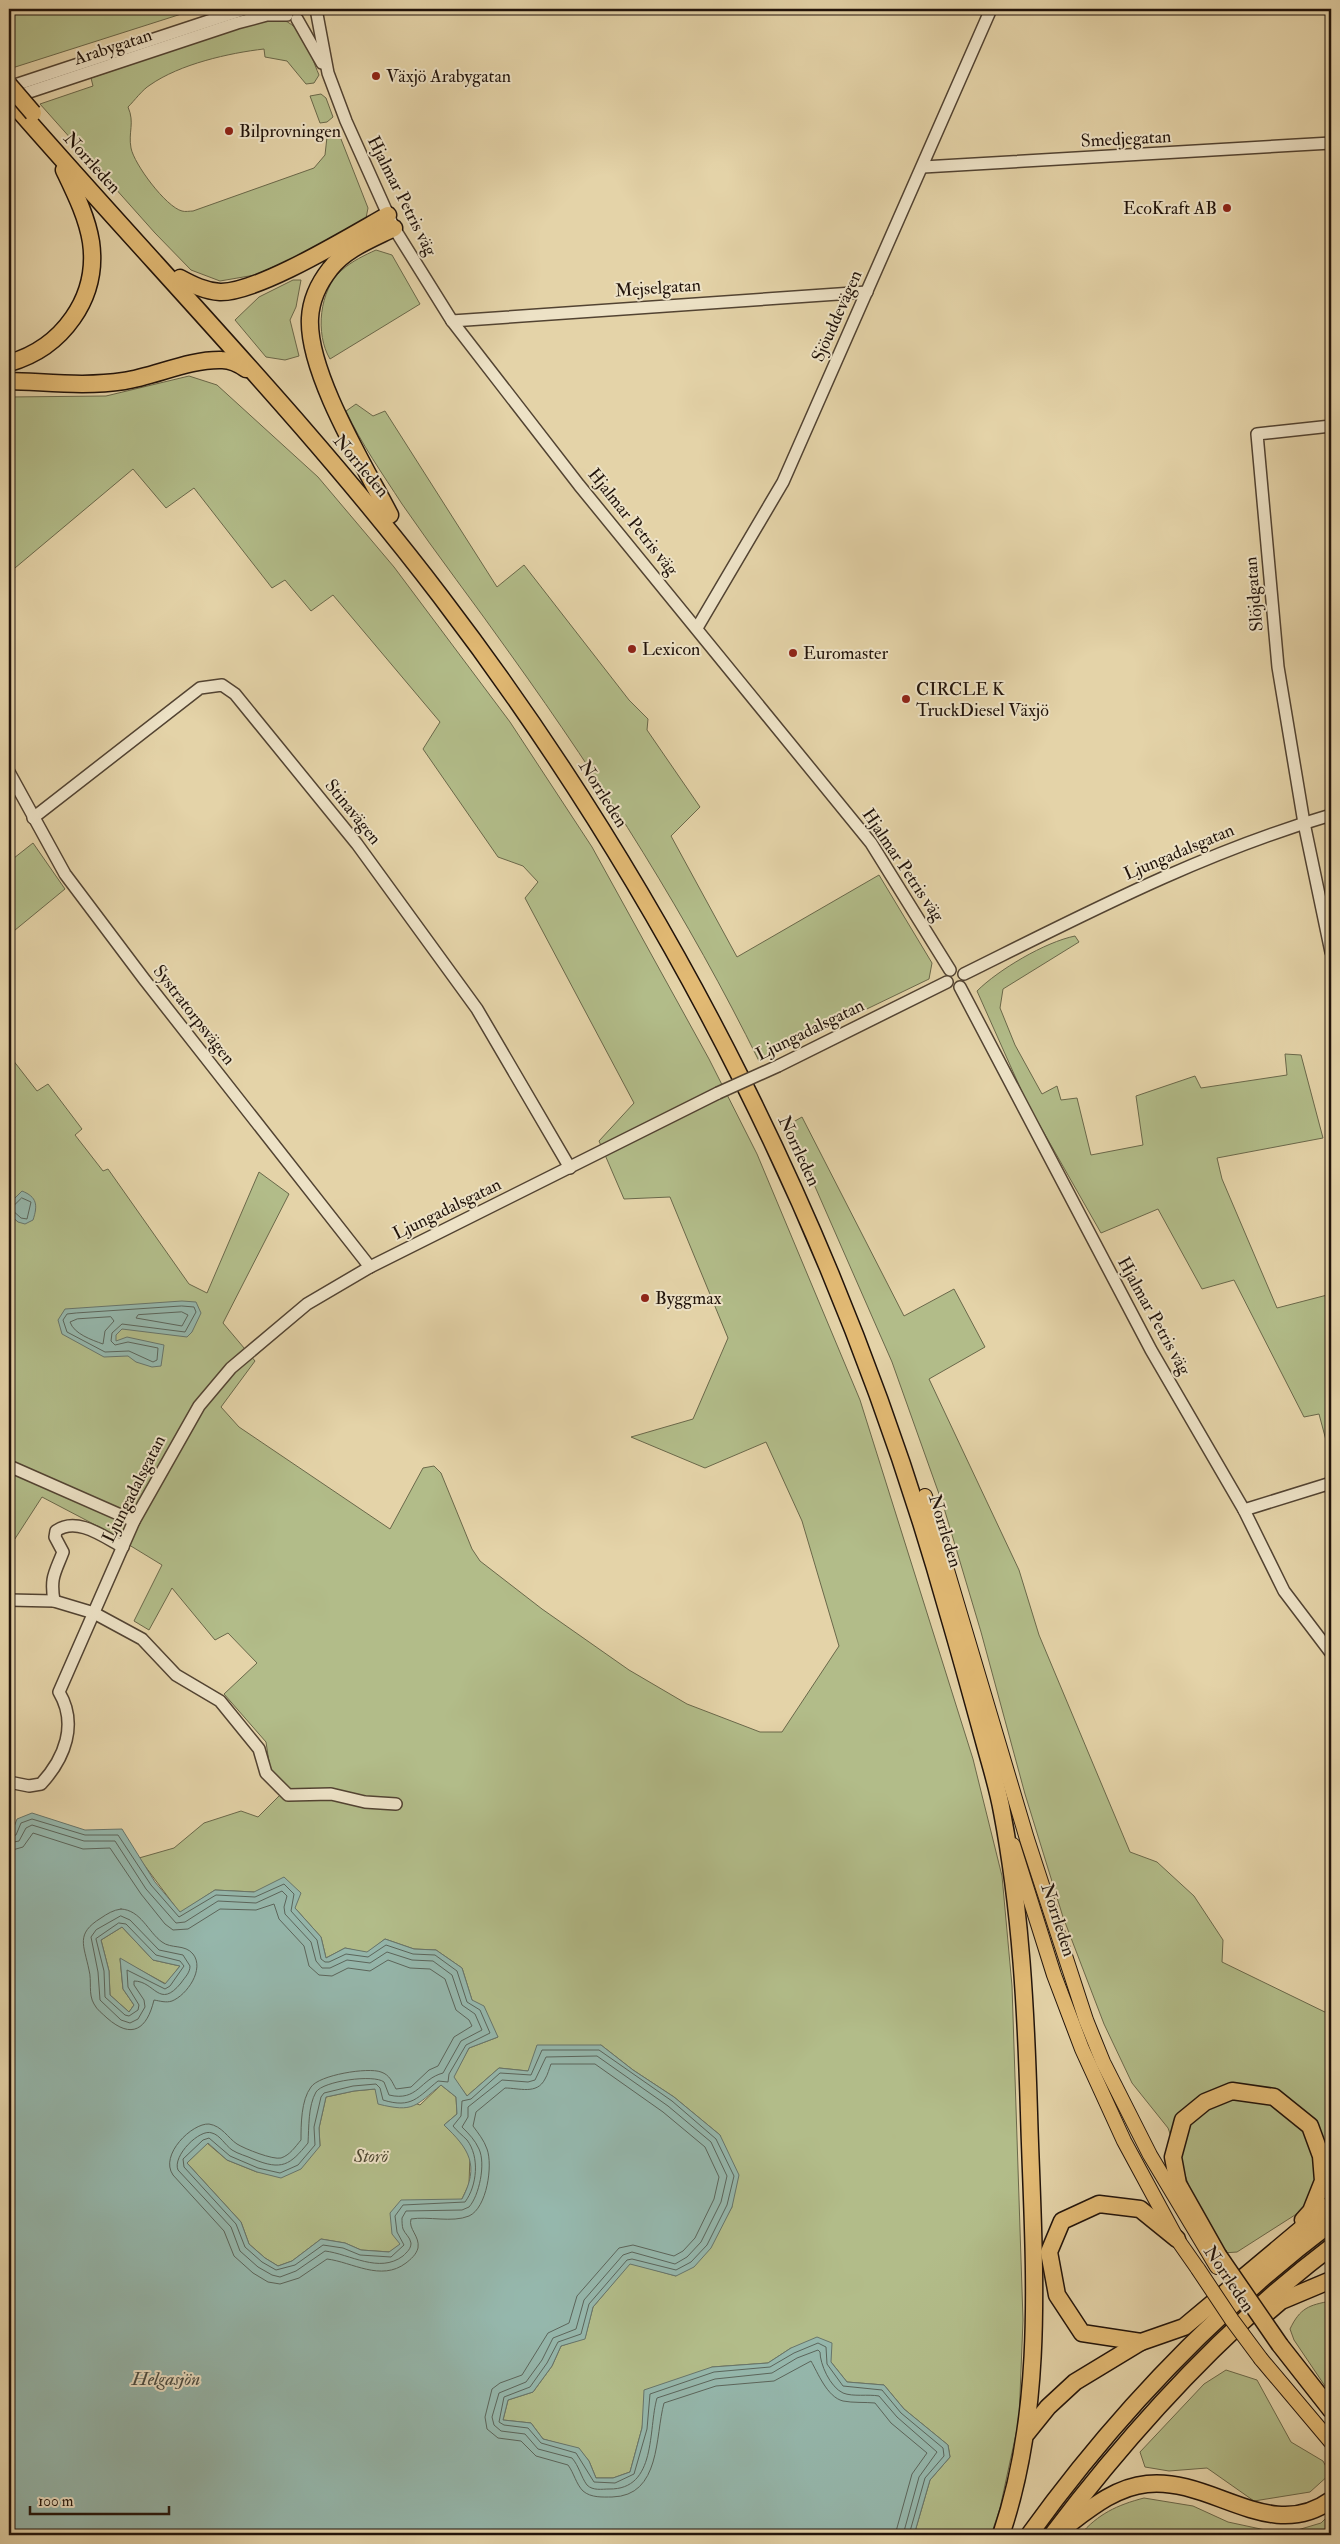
<svg xmlns="http://www.w3.org/2000/svg" width="1340" height="2544" font-family="'IM FELL Double Pica',serif">
  <rect width="100%" height="100%" fill="#e4d3a8"/>
  <filter id="stains"><feTurbulence type="fractalNoise" baseFrequency=".004" numOctaves="4"/><feColorMatrix values="0 0 0 0 .2 0 0 0 0 .09 0 0 0 0 .02 0 0 0 .5 -.17"/></filter>
  <radialGradient id="worn" r=".72"><stop offset=".6" stop-color="#630" stop-opacity="0"/><stop offset="1" stop-color="#630" stop-opacity=".3"/></radialGradient>
  <g fill="#b2bc89" stroke="#6a684a">
    <path d="M9,9H80L85,14L103,9H197L9,69Z"/>
    <path d="M273,18C303,20 309,52 319,75L314,83L306,84L287,61L265,57L264,49C229,53 180,64 150,85C142,90 135,100 128,107C135,123 128,132 131,148C134,164 166,207 182,211C185,212 190,211 193,211L314,168L325,155L327,137L339,134L368,208L366,218L352,228L303,254L255,275L220,281L191,270L155,233L40,104L93,86L91,78L229,30Z"/>
    <path d="M321,94L326,98L333,117L327,122L320,123L310,96Z"/>
    <path d="M376,250L392,255L420,304L330,359C315,334 319,290 342,270C352,261 365,255 376,250Z"/>
    <path d="M293,280H301L296,307L290,320L299,356L285,360L266,357L235,320L259,297Z"/>
    <path d="M189,376L217,385L318,477L394,567L510,722L592,847L709,1059L757,1154L860,1400L973,1759L1002,1876L1012,1986L1023,2320L1019,2420L1000,2508L991,2535H914L930,2480L950,2457L948,2445L904,2409L884,2385L847,2382L831,2362L791,2348L768,2363L712,2367L645,2407L642,2428L630,2472L613,2478H596L589,2461L579,2449L543,2439L531,2423L503,2420L508,2400L533,2392L552,2366L561,2346L585,2338L593,2307L630,2263L676,2276L725,2219L732,2207L720,2135L674,2097L633,2070L601,2045L528,2071L499,2068L467,2096L453,2077L469,2048L498,2037L472,2000L462,1968L436,1950L414,1949L385,1939L367,1953L345,1948L326,1958L321,1937L295,1908L254,1892L215,1890L180,1913L139,1858L174,1848L204,1823L241,1811L258,1817L285,1790L270,1769L266,1742L224,1694L257,1663L228,1633L215,1640L172,1588L149,1630L134,1621L162,1565L103,1529L42,1497L9,1548V1055L37,1091L48,1084L82,1129L75,1135L103,1171L108,1169L189,1284L207,1293L259,1172L289,1194L223,1323L255,1361L221,1407L239,1427L390,1529L423,1468L434,1466L441,1473L472,1549L480,1561L542,1609L629,1670L687,1704L760,1732H782L839,1646L802,1521L766,1442L705,1468L631,1437L693,1419L728,1338L670,1197L624,1199L599,1141L634,1103L525,898L538,882L523,866L498,857L423,749L440,722L333,595L311,611L285,580L272,588L194,488L166,508L133,469L9,573V397L106,396Z"/>
    <path d="M356,404L373,416L385,411L497,587L524,565L629,700L648,719L647,730L700,807L671,836L737,957L879,875L932,963L929,979L759,1061C689,919 603,783 511,655C475,604 437,555 402,504C382,473 362,445 346,411Z"/>
    <path d="M33,843L65,889L9,935V862Z"/>
    <path d="M1075,936L1079,942L1003,989L1000,1008L1015,1045L1042,1094L1057,1086L1061,1100L1077,1098L1091,1155L1143,1145L1136,1096L1195,1076L1201,1088L1287,1075L1285,1054L1301,1055L1323,1138L1217,1158L1222,1179L1277,1308L1331,1294V1459L1319,1414L1304,1417L1234,1280L1202,1289L1158,1209L1101,1233L1027,1103L977,991C998,970 1045,942 1075,936Z"/>
    <path d="M802,1117L904,1316L954,1289L985,1347L929,1379L1019,1570L1039,1635L1130,1852L1157,1862L1194,1896L1223,1940L1222,1962L1331,2015V2192L1237,2252L1223,2253L1198,2211L1168,2128L1132,2083L1104,2024L1063,1917L1025,1794L981,1632L944,1508L892,1362L788,1125Z"/>
    <path d="M122,1927L153,1960L180,1966L166,1984L120,1959L123,1989L134,2005L129,2012L110,1995L109,1971L101,1940Z"/>
    <path d="M441,2085L456,2097L457,2114L444,2125L463,2143L470,2155L469,2184L462,2199L390,2252L361,2250L345,2243L321,2239L292,2261L278,2266L265,2258L249,2244L241,2222L187,2163L207,2143L227,2160L257,2172L320,2146L319,2128L326,2097L354,2091L375,2089L420,2105Z"/>
    <path d="M1331,2301V2388L1325,2386L1294,2340L1290,2329C1300,2308 1309,2305 1331,2301Z"/>
    <path d="M1226,2370L1257,2380L1291,2442L1323,2461L1330,2474L1310,2492L1254,2501L1207,2468L1169,2471L1145,2467L1140,2452L1204,2384Z"/>
    <path d="M1144,2498L1193,2506L1228,2522L1284,2534L1321,2523L1331,2513V2535H1080C1098,2514 1117,2505 1144,2498Z"/>
  </g>
  <g fill="#95b7ac" stroke="#67756b" fill-rule="evenodd">
    <path d="M22,1191C37,1197 38,1205 33,1220L25,1224L18,1222L9,1214V1201H12Z"/>
    <path d="M182,1301L196,1302L201,1313L192,1332L187,1337L122,1329L116,1335V1341L127,1337L164,1345L161,1366L152,1367L136,1362L128,1356L104,1357L62,1334L58,1320L65,1309Z"/>
    <path d="M32,1813L85,1830L122,1829L155,1882L180,1912L215,1890L254,1892L284,1877L301,1893L295,1908L321,1937L326,1958L345,1948L367,1952L385,1939L414,1949L436,1950L462,1968L472,2000L484,2006L498,2037L469,2048L454,2077L467,2096L499,2068L528,2071L537,2045H601L633,2070L674,2097L720,2135L739,2175L732,2207L711,2248L694,2267L676,2276L630,2264L593,2307L585,2339L561,2346L552,2366L533,2392L508,2400L503,2420L531,2423L543,2439L579,2448L589,2461L596,2478H613L630,2472L642,2428L644,2390L712,2367L768,2363L791,2348L817,2337L832,2343L831,2362L847,2382L884,2385L904,2409L948,2445L950,2457L930,2480L914,2535H9V1832H12L17,1819ZM122,1927L153,1960L180,1966L165,1984L120,1958L123,1989L134,2005L129,2012L110,1995L109,1971L101,1940ZM441,2085L456,2097L457,2114L444,2125C469,2149 480,2165 462,2199L401,2200L390,2213L392,2234L400,2244L389,2252L361,2250L345,2243L321,2239L292,2261L278,2266L265,2258L249,2244L241,2222L187,2163L208,2143L227,2160L257,2172L281,2178L301,2169L320,2146L319,2128L326,2097L354,2091L375,2089L378,2104C414,2113 415,2106 441,2085Z"/>
  </g>
  <g fill="none" stroke-linecap="round" stroke-linejoin="round">
    <g stroke="#5b655b" stroke-width="1">
      <path d="M22,1198L31,1202L27,1219L21,1218L11,1209Z"/>
      <path d="M182,1306L194,1307L196,1312L185,1332L122,1324L112,1333L111,1341L115,1345L128,1342L158,1348L157,1360L153,1362L129,1351L105,1352L67,1332L63,1320L67,1314L76,1313Z"/>
      <path d="M182,1312L188,1315L182,1326L136,1318L138,1315Z"/>
      <path d="M111,1317L114,1321L105,1331L103,1344C92,1340 74,1334 70,1322L77,1319Z"/>
      <path d="M9,1837L16,1835L21,1823L32,1819L85,1835H118L151,1885L179,1917L216,1895L255,1897L284,1884L294,1894L291,1911L317,1940L321,1959L325,1962H329L346,1954L368,1957L386,1945L413,1954L435,1955L457,1971L467,2002L480,2010L490,2033L466,2045L449,2074L448,2082L438,2081C418,2097 412,2109 383,2100L380,2088L376,2084L353,2086L324,2093L321,2097L314,2127L315,2145L298,2165L280,2173L258,2168L230,2156L209,2138L203,2140L183,2159L184,2167L236,2224L245,2247L262,2262L276,2270L295,2265L323,2245L343,2248L360,2255L391,2257L404,2245L397,2232L395,2216L403,2205L465,2202C477,2186 480,2157 467,2140C462,2135 457,2131 453,2126L461,2116L462,2101L471,2099L500,2073L531,2075L542,2050H599L672,2101L716,2139L734,2176L727,2205L707,2245L691,2262L676,2270L632,2259L627,2260L589,2304L581,2334L558,2342L547,2363L530,2387L504,2397L499,2422L504,2425L528,2428L541,2443L576,2453L594,2482L615,2483L634,2474L647,2429L650,2394L714,2372L770,2367L794,2353L818,2343L826,2347L827,2364L843,2386L882,2390L901,2413L943,2448L944,2456L925,2478L909,2535"/>
      <path d="M9,1843L19,1841L26,1828L32,1825L84,1841H115L146,1889L176,1923L185,1922L218,1901L256,1903L282,1891L287,1896L284,1907L285,1914L311,1942L316,1961L322,1968H330L347,1960L370,1963L387,1952L412,1960L433,1961L452,1975L462,2005L475,2014L482,2030L461,2041L443,2073C420,2079 418,2102 389,2095L384,2082C374,2074 323,2081 316,2092C308,2106 309,2127 308,2143C290,2165 282,2171 253,2159C247,2156 238,2154 232,2150C225,2145 220,2135 212,2133C200,2128 172,2156 178,2170L231,2227L240,2251L258,2267L272,2275L280,2277L296,2271L325,2251C350,2254 379,2274 403,2256C407,2252 411,2249 411,2243C410,2237 405,2234 403,2229C402,2226 402,2221 402,2218L406,2211L462,2210L469,2207C479,2196 486,2164 479,2149C475,2140 469,2134 462,2127L468,2117V2107L502,2080L528,2082L535,2080L546,2057L597,2056L668,2106L711,2142L727,2176L721,2202L701,2242L687,2257L675,2264L632,2252L623,2255L584,2300L576,2329L553,2338L542,2360L526,2382L499,2393L492,2417L494,2425L501,2431L525,2434L538,2449L572,2458C579,2466 581,2477 587,2485C593,2491 602,2489 609,2489C657,2490 648,2429 657,2398L715,2379L772,2373L797,2358L818,2350L820,2352C820,2364 830,2387 843,2393C853,2397 868,2394 879,2396L897,2417L937,2452L919,2477L903,2535"/>
      <path d="M9,1851L23,1847L33,1833L83,1849L110,1848L141,1894L165,1924L173,1930L188,1929L220,1909L256,1910L274,1904L279,1919L304,1946L309,1966L319,1975L332,1976L348,1968L370,1971L388,1960L410,1968L430,1969L445,1979L456,2010L469,2020L472,2026L454,2037L438,2066L429,2070L411,2087L396,2089C392,2082 390,2075 381,2072C368,2067 319,2075 311,2087C301,2100 301,2125 301,2140C295,2147 290,2155 281,2158C273,2160 245,2149 237,2144C228,2138 222,2126 209,2124C192,2123 159,2155 173,2175L224,2231L234,2256L253,2273L268,2282L280,2284L299,2278L327,2259C352,2262 381,2282 406,2263C411,2259 416,2255 418,2248C420,2236 408,2229 411,2219C428,2216 452,2223 469,2216C487,2208 493,2165 487,2149C484,2140 478,2133 473,2126L476,2112L505,2088C519,2088 537,2095 545,2079C548,2074 549,2069 551,2064H595L663,2112L705,2147L719,2177L714,2199L695,2238L683,2251L674,2256L633,2245L619,2248L577,2296L569,2323L548,2333L522,2375L500,2383L492,2389L485,2417L487,2429L498,2438L521,2441L536,2456L568,2465C574,2473 576,2484 583,2491C591,2498 603,2497 612,2497C661,2496 655,2436 664,2403L716,2386L774,2381L811,2361C818,2373 827,2397 843,2401C853,2403 865,2402 875,2403L891,2423L927,2453L912,2474L895,2535"/>
      <path d="M121,1909C141,1910 148,1932 162,1942C171,1949 185,1944 193,1954C205,1969 187,1995 172,2001C166,2003 160,2001 154,2000C147,2029 132,2040 107,2018C103,2014 97,2010 94,2004C88,1994 92,1981 89,1970C84,1945 75,1934 101,1918C107,1914 113,1910 121,1909Z"/>
      <path d="M121,1916L130,1920L159,1950L183,1955L190,1966C190,1973 185,1977 181,1983C159,2010 155,1981 134,1981V1985L144,2000L145,2007L138,2019L130,2023L121,2020L100,2000L98,1972L91,1937L96,1930Z"/>
      <path d="M119,1923L126,1924L156,1955L180,1961L184,1966L170,1986L165,1989L127,1970L128,1987L139,2005L138,2010L129,2016L125,2015L105,1997L104,1971L96,1939Z"/>
    </g>
    <defs>
      <g id="minor">
        <path d="M316,9L328,73L346,121L394,228L452,321L579,485L871,843L950,970"/>
        <path d="M297,19L322,63"/>
        <path d="M9,87L245,9"/>
        <path d="M14,97L237,23L267,15H287"/>
        <path d="M923,167L1331,143"/>
        <path d="M452,321L867,292"/>
        <path d="M1331,426L1257,434L1278,667L1304,823L1331,952"/>
        <path d="M697,628L783,482L991,9"/>
        <path d="M9,772L65,874L144,979L370,1267"/>
        <path d="M33,818L200,688L222,685L235,694L357,844L477,1009L570,1168"/>
        <path d="M964,974C1085,914 1201,853 1331,815"/>
        <path d="M960,987L1151,1350L1244,1510L1284,1591L1331,1653"/>
        <path d="M778,1066L947,982"/>
        <path d="M9,1466L134,1521"/>
        <path d="M1244,1510L1331,1483"/>
        <path d="M9,1600L54,1601L94,1613L142,1639L176,1675L220,1701L259,1749L266,1773L288,1795L331,1794L365,1802L396,1804"/>
        <path d="M54,1601C50,1577 55,1573 63,1552L55,1537L56,1531C77,1516 104,1537 123,1547"/>
        <path d="M9,1782L29,1786L41,1784C65,1758 78,1724 59,1692L134,1521L199,1406L231,1368L307,1304L370,1267L718,1093"/>
      </g>
      <g id="major">
        <path d="M925,1496L1027,1839L1086,2020L1103,2062L1150,2155L1217,2267"/>
        <path d="M1013,1845L1054,1975L1082,2049L1124,2141L1177,2239L1198,2269"/>
        <path d="M1261,2359L1331,2442"/>
      </g>
      <g id="highway">
        <path d="M9,99C153,265 308,422 441,597C672,900 845,1246 948,1613C961,1657 973,1701 985,1745C991,1767 998,1789 1002,1812C1021,1911 1026,2012 1029,2113C1033,2254 1047,2400 1001,2535"/>
        <path d="M180,278C193,285 205,291 220,292C258,293 352,235 388,215"/>
        <path d="M9,363C62,348 99,298 91,242C87,217 75,193 64,170"/>
        <path d="M9,381C47,382 86,387 124,381C156,376 189,359 222,360C231,360 239,364 246,369"/>
        <path d="M390,515C364,465 307,372 310,318C311,300 319,283 330,269C345,249 372,239 394,228"/>
        <path d="M1177,2239L1140,2209L1099,2204L1062,2221L1049,2252L1057,2295L1082,2333L1141,2342L1184,2327L1331,2204"/>
        <path d="M1218,2255L1178,2184L1173,2157L1183,2120L1205,2102L1232,2091L1274,2097L1310,2126L1321,2156L1323,2181L1311,2211L1303,2220"/>
        <path d="M1267,2313L1281,2301L1331,2280"/>
        <path d="M1280,2345L1331,2410"/>
        <path d="M1027,2433L1048,2407L1075,2382L1141,2342"/>
        <path d="M1064,2528C1088,2510 1115,2487 1147,2484C1212,2477 1270,2544 1331,2500"/>
        <path d="M1029,2535C1114,2417 1215,2311 1331,2223"/>
        <path d="M1052,2535C1133,2428 1223,2329 1331,2247"/>
      </g>
    </defs>
    <use href="#minor" stroke="#524332" stroke-width="14"/>
    <use href="#major" stroke="#21130a" stroke-width="16"/>
    <use href="#highway" stroke="#21130a" stroke-width="19"/>
    <use href="#minor" stroke="#ede2c6" stroke-width="11"/>
    <use href="#major" stroke="#e2ba74" stroke-width="14"/>
    <use href="#highway" stroke="#e2ba74" stroke-width="16"/>
    <defs>
      <path id="minor-bridge" d="M718,1093L778,1066"/>
      <path id="major-bridge" d="M1198,2269L1232,2320L1261,2359"/>
      <g id="highway-bridge">
        <path d="M9,85L33,113"/>
        <path d="M1218,2255L1280,2345"/>
      </g>
    </defs>
    <use href="#minor-bridge" stroke="#524332" stroke-width="14" stroke-linecap="butt"/>
    <use href="#major-bridge" stroke="#21130a" stroke-width="16" stroke-linecap="butt"/>
    <use href="#highway-bridge" stroke="#21130a" stroke-width="19" stroke-linecap="butt"/>
    <use href="#minor-bridge" stroke="#ede2c6" stroke-width="11"/>
    <use href="#major-bridge" stroke="#e2ba74" stroke-width="14"/>
    <use href="#highway-bridge" stroke="#e2ba74" stroke-width="16"/>
  </g>
  <g fill="#8f2418" stroke="#ede2c6" stroke-width="2">
    <circle cx="376" cy="76" r="5"/>
    <circle cx="229" cy="131" r="5"/>
    <circle cx="1227" cy="208" r="5"/>
    <circle cx="632" cy="649" r="5"/>
    <circle cx="793" cy="653" r="5"/>
    <circle cx="906" cy="699" r="5"/>
    <circle cx="645" cy="1298" r="5"/>
  </g>
  <g text-anchor="middle" dominant-baseline="central" stroke-width="4" stroke-linejoin="round" paint-order="stroke">
    <g font-size="18" fill="#21130a" stroke="#ede2c6">
      <text transform="translate(113 47) rotate(-18)">Arabygatan</text>
      <text transform="translate(1126 139) rotate(-3)">Smedjegatan</text>
      <text transform="translate(92 163) rotate(48)">Norrleden</text>
      <text transform="translate(402 196) rotate(63)">Hjalmar Petris väg</text>
      <text transform="translate(658 288) rotate(-4)">Mejselgatan</text>
      <text transform="translate(837 316) rotate(-66)">Sjöuddevägen</text>
      <text transform="translate(361 466) rotate(50)">Norrleden</text>
      <text transform="translate(633 522) rotate(51)">Hjalmar Petris väg</text>
      <text transform="translate(1254 594) rotate(-95)">Slöjdgatan</text>
      <text transform="translate(603 794) rotate(58)">Norrleden</text>
      <text transform="translate(353 812) rotate(51)">Stinavägen</text>
      <text transform="translate(1179 852) rotate(-23)">Ljungadalsgatan</text>
      <text transform="translate(903 865) rotate(56)">Hjalmar Petris väg</text>
      <text transform="translate(194 1015) rotate(52)">Systratorpsvägen</text>
      <text transform="translate(810 1030) rotate(-26)">Ljungadalsgatan</text>
      <text transform="translate(799 1151) rotate(65)">Norrleden</text>
      <text transform="translate(447 1209) rotate(-26)">Ljungadalsgatan</text>
      <text transform="translate(1154 1316) rotate(61)">Hjalmar Petris väg</text>
      <text transform="translate(134 1489) rotate(-63)">Ljungadalsgatan</text>
      <text transform="translate(945 1531) rotate(73)">Norrleden</text>
      <text transform="translate(1058 1920) rotate(72)">Norrleden</text>
      <text transform="translate(1229 2279) rotate(56)">Norrleden</text>
    </g>
    <g font-size="18" fill="#21130a" stroke="#ede2c6" text-anchor="start">
      <text x="386" y="76">Växjö Arabygatan</text>
      <text x="239" y="131">Bilprovningen</text>
      <text x="1217" y="208" text-anchor="end">EcoKraft AB</text>
      <text x="642" y="649">Lexicon</text>
      <text x="803" y="653">Euromaster</text>
      <text x="916" y="689">CIRCLE K<tspan x="916" dy="21">TruckDiesel Växjö</tspan></text>
      <text x="655" y="1298">Byggmax</text>
    </g>
    <g font-size="18" font-style="italic" fill="#4c4630" stroke="#ede2c6">
      <text x="371" y="2156">Storö</text>
    </g>
    <g font-size="19" font-style="italic" fill="#4a4c43" stroke="#ede2c6">
      <text x="166" y="2379">Helgasjön</text>
    </g>
  </g>
  <rect width="1340" height="2544" fill="none" stroke="#e4d3a8" stroke-width="30"/>
  <rect x="10" y="10" width="1320" height="2524" fill="none" stroke="#21130a" stroke-width="2.5"/>
  <rect x="15" y="15" width="1310" height="2514" fill="none" stroke="#21130a"/>
  <path d="M30 2506v8h139v-8" fill="none" stroke="#21130a" stroke-width="2.5"/>
  <text x="38" y="2506" font-size="15" fill="#21130a" stroke="#ede2c6" stroke-width="4" paint-order="stroke">100 m</text>
  <rect width="100%" height="100%" filter="url(#stains)"/>
  <rect width="100%" height="100%" fill="url(#worn)"/>
</svg>
